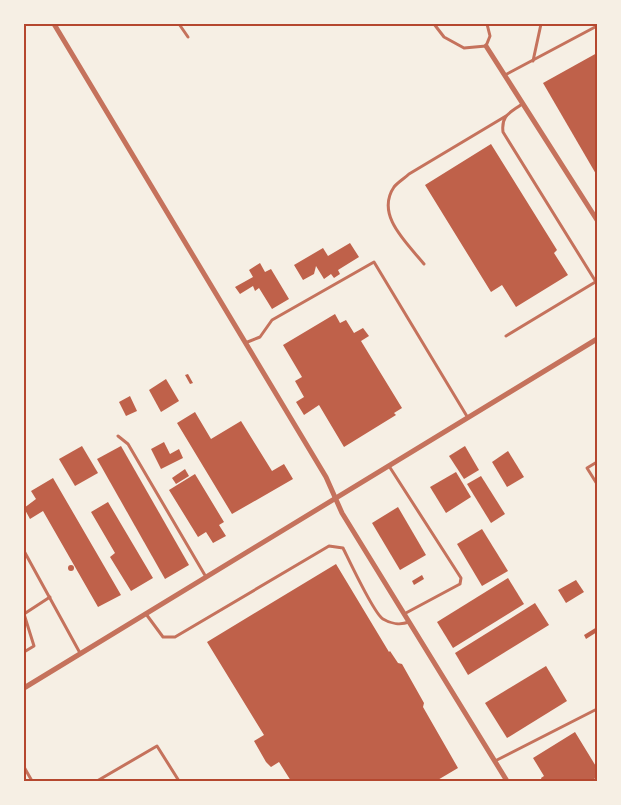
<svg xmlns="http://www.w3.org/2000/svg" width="621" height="805" font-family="'Titillium Web',sans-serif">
  <rect width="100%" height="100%" fill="#f6efe4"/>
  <g fill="#bf614a">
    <path d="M597,53V174H596L543,83Z"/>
    <path d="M491,144L557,250L554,253L568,275L516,307L502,285L491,292L425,185Z"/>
    <path d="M350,243L359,257L338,270L340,274L334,278L331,274L324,279L316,266L314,274L303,280L294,265L323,248L328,256Z"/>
    <path d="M260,263L265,272L271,269L289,299L272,309L259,288L255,291L253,286L240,294L235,287L253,277L249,270Z"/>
    <path d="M335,314L340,323L346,320L354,333L363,328L369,336L361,341L402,408L394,413L396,415L344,447L319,405L304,415L296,402L304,397L295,381L302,377L283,345Z"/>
    <path d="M188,374L193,383L190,384L185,375Z"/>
    <path d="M166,379L179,401L161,412L149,390Z"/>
    <path d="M130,396L137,411L126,416L119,402Z"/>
    <path d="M195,412L211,439L241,421L272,471L284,464L293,479L232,514L177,423Z"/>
    <path d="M164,442L170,454L179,449L183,458L161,469L151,449Z"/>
    <path d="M82,446L98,473L75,486L59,459Z"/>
    <path d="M121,446L189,565L165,579L97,459Z"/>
    <path d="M465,446L479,470L464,479L449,456Z"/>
    <path d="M508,451L524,477L507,487L492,462Z"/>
    <path d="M185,469L189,476L176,484L172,478Z"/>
    <path d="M456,472L471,497L446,513L430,487Z"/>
    <path d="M195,474L224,522L219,525L226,536L213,543L206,532L198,537L169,490Z"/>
    <path d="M481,476L505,514L491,523L467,484Z"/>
    <path d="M53,478L121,595L98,607L43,511L30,519L24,508L36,499L31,491Z"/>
    <path d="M108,502L153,578L131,591L110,557L115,553L91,512Z"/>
    <path d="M398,507L426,555L400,570L372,523Z"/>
    <path d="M482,529L508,571L482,586L457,544Z"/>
    <path d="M336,564L389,652L390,651L398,663L402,664L424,703L423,707L458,768L436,781H291L279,762L271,767L266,762L254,741L264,735L207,642Z"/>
    <circle cx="71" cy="568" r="3"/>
    <path d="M422,575L424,579L414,585L412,581Z"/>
    <path d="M508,578L524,604L453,648L437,622Z"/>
    <path d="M576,580L584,592L566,603L558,590Z"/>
    <path d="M535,603L549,625L468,675L455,653Z"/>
    <path d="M597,627V632L586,639L584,635Z"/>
    <path d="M546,666L567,701L507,738L485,703Z"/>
    <path d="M575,732L597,768V777L591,781H542L541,778L544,776L533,758Z"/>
  </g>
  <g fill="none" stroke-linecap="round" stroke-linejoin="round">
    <g stroke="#c5725c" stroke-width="3">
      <path d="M179,24L188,37"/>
      <path d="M434,24L444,37L464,48L486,46L490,36L487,24"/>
      <path d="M533,61L541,24"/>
      <path d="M505,75L597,26"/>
      <path d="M522,104C510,113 501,115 503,132L596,282"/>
      <path d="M424,264C407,243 375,215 394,187C398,182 405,178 409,174L506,116"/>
      <path d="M506,336L597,281"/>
      <path d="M245,343L260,337L272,320L374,262L468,418"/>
      <path d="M118,436L128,444L206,577"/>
      <path d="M597,462L587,468L597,484"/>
      <path d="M389,466L461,578L460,584L404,614"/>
      <path d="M24,551L80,653"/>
      <path d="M146,614L163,637H175L329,546L343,548C349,560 374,614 383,619C391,624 401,625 409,622"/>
      <path d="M24,652L34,646L24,614L50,597"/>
      <path d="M495,761L597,709"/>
      <path d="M24,767L32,781"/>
      <path d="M97,781L157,746L179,781"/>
    </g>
    <g stroke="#c5725c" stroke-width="5">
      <path d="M54,24L326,477L342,513L507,781"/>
      <path d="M486,46L597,220"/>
      <path d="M24,688L597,339"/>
    </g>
  </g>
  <rect width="621" height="805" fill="none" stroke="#f6efe4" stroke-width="50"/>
  <rect x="25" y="25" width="571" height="755" fill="none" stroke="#b5482f" stroke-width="2"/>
</svg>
